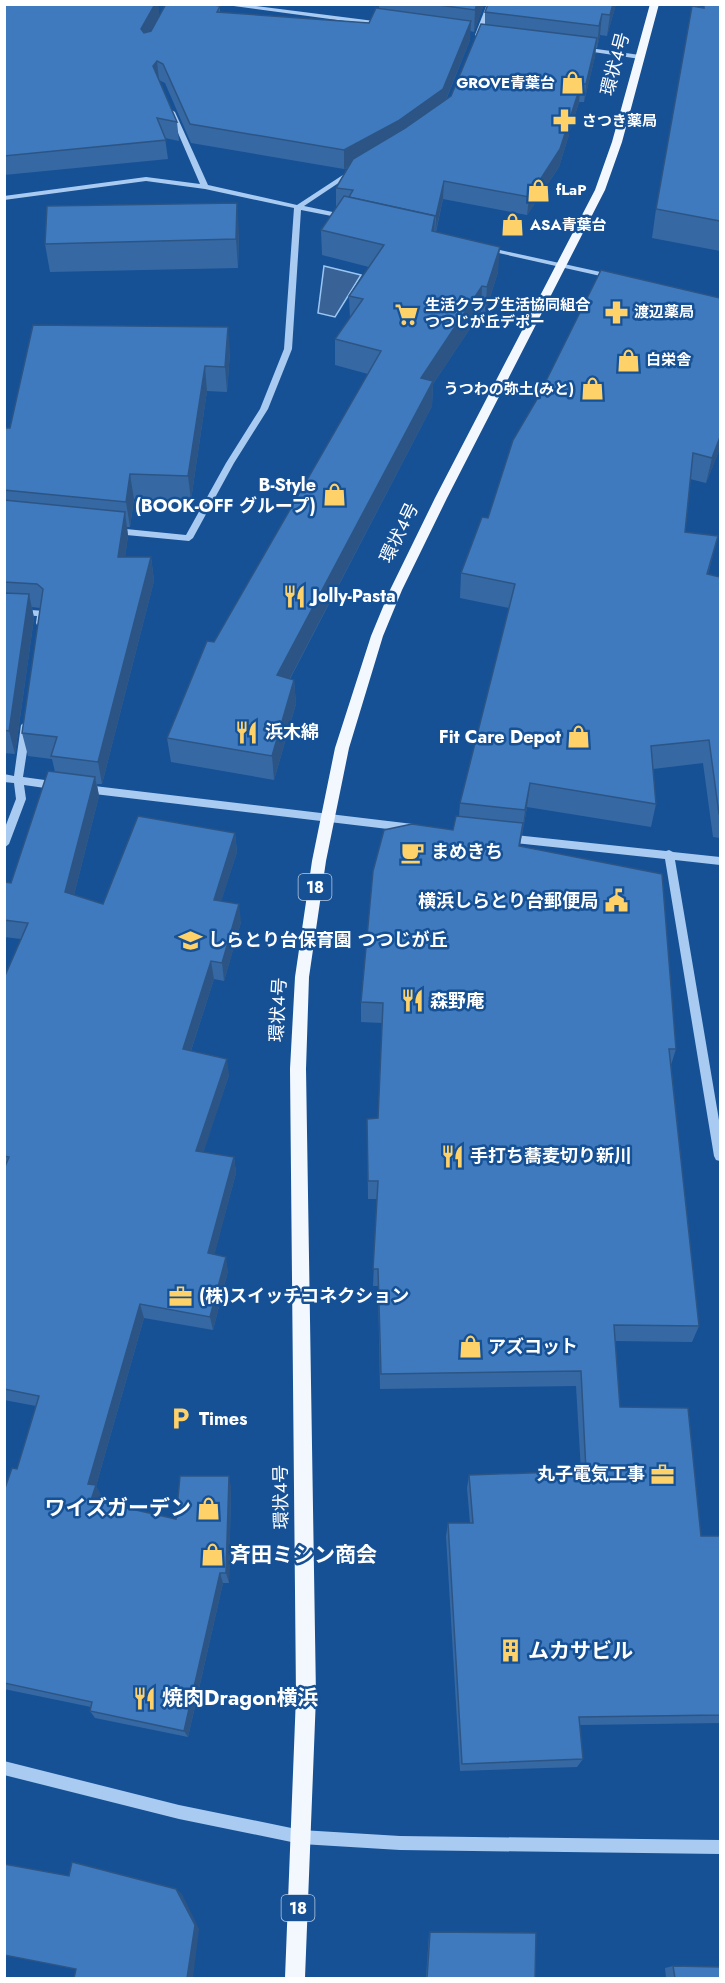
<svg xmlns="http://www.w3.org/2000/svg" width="725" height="1983" font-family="Jost,'Noto Sans JP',sans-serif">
  <rect width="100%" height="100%" fill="#165196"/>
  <path fill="#396396" stroke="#9bc6f4" stroke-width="1.5" d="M324,266L361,275L335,317L318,313Z"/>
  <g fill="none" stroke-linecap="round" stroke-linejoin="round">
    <g fill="#a9cbf1" fill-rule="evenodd">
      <path d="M219,4H241L382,22L385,24L382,26Z"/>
      <path d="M487,4H493L481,35L476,36L475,35Z"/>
      <path d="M582,47L640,55L643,57L640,59L580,50L579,49Z"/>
      <path d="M172,110L175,112L208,185L297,205L352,169L358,170L304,206L347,215V219L301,210L292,349L268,409L234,463L193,538L189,541L116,534L112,531L116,528L186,535L226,463L260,409L284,349L294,208L205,189L146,181L4,200V196L146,177L200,184L169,112Z"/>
      <path d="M482,246L614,275L618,277L614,279L485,250L481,248Z"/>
      <path d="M4,608L45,611L46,613L43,625H37L36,623L37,616L4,614Z"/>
      <path d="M26,721L31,725L23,777L59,782L64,786L59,790L24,785L26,799L9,844L4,848V830L16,799L14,783L4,782V774L14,776L21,725Z"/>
      <path d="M86,785L413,824L418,828L413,832L86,793L81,789Z"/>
      <path d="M506,834L666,851L669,850L673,852L720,857V865L675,860L720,1126V1161L716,1160L714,1156L665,859L506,842L501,838Z"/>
      <path d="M4,1761L179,1805L301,1830L400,1836L720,1840V1854L400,1850L301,1844L179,1819L4,1775Z"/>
    </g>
    <path fill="#f3f8ff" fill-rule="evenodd" d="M650,4H659L622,142L605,190L447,498L402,590L383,636L349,748L326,861L309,977L306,1069L316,1696L305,1978H285L296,1696L290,1069L295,977L312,861L335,748L371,636L390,590L435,498L595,190L612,142Z"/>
  </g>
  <g fill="#3669a3">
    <path d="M4,4H158L159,16L220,6V12L369,23L379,9V4H484L474,32L470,31V40L446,100L451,96L485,24V12L488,4H616L607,36L600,35L597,48H596L595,56L584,102H579L559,167L527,215L443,199L436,232L498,272L485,313L481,312L433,384L432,406L290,679L294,680L296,704L274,780L171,762L167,738L214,642L368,374L335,365V339L350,318L349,296L369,267L322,255L321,230L337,206H336V188L347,168L344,169L191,143L165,83L159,80L177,122L179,141L165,138L168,159L4,175Z"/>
    <path d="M720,4V251L652,238L656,209L704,8Z"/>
    <path d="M239,232L238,268L50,272L45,244Z"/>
    <path d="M230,352L227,392L207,391L191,500L134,499L130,527H127L128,536L125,557H151L154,581L102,784H97L99,796L74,895L103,904L235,833L237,852L221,901L241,922L224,981L214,979L191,1051L229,1075L203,1152L234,1157L236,1173L214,1255L228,1271L213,1330L144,1318L96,1486L101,1496L99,1502L176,1519L231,1487L229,1583H223L188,1737L95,1718L90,1711L91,1707L4,1689V1491L17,1469L36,1406L4,1400V978L21,939L4,937V882L11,883L55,772L52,759L28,756L22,733L40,608L32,607L34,618L15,754L4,753V428H10Z"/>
    <path d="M513,440L720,448L706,483L690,479L685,532L718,536L708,574L720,577V838L713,837L703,763L653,769L656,804L651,827L527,807L520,846L676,1049L671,1065L699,1326L692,1342L615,1341L620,1407L701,1536H720V1723L580,1725L583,1759L577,1767L460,1771L446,1536L448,1523H470L467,1488L469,1475L581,1471L576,1386L380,1389L378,1286H373L377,1199H368L367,1119L378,1118L382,1023L361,1022V1002L453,830L459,816L460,803L509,608L460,598L461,573L488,518Z"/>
    <path d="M430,1932L535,1978H426L429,1934Z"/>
    <path d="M673,1966L720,1978H666L665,1968Z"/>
  </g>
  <g fill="#2c5585">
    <path d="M155,4H158L160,18L143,48L141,29Z"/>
    <path d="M477,4H484L474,32L475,10Z"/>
    <path d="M613,4H616L607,36L610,15Z"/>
    <path d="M602,14L600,35L597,48L599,26Z"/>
    <path d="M471,21L470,40L442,109L398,140L344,169V150Z"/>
    <path d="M597,38L595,56L584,102L586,84Z"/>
    <path d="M157,61L159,80L153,66Z"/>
    <path d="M581,84L579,102L559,167L527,215L529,197Z"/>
    <path d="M444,181L443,199L435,234L436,216Z"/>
    <path d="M237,203L239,232L238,268L236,239Z"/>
    <path d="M435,216L434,242L432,231Z"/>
    <path d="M500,247L498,272L485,313L487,287Z"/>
    <path d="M482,286L481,312L433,384L432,406L279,699L277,675L421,378Z"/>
    <path d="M228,327L230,352L227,392L225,367Z"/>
    <path d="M205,366L207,391L191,500L188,476Z"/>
    <path d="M720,437V448L706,483L712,458Z"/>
    <path d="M130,474L134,499L130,527L126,502Z"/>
    <path d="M125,512L128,536L122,581L118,557Z"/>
    <path d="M151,557L154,581L102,784L98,762Z"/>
    <path d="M29,594L34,618L15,754L9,731Z"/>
    <path d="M294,680L296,704L274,780L272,756Z"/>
    <path d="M95,777L99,796L70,911L65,892Z"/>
    <path d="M530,783L527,807L522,833L525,810Z"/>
    <path d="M235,833L237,852L216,918L214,900Z"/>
    <path d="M239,904L241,922L224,981L222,963Z"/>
    <path d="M211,961L214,979L186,1066L183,1049Z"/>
    <path d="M227,1059L229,1075L199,1166L196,1151Z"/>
    <path d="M234,1157L236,1173L211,1268L208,1253Z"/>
    <path d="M226,1257L228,1271L213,1330L210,1317Z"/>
    <path d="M140,1304L144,1318L96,1486L101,1496L97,1511L91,1500L88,1484Z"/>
    <path d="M229,1476L231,1487L229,1583L226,1573Z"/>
    <path d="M220,1573L223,1583L188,1737L184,1731Z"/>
    <path d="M176,1889L182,1894L199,1929L193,1978H187Z"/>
  </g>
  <g fill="#3f7abe" stroke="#2c5585" stroke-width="1.5">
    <path d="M4,4H155L141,29L144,33L151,31L166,4H208L220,6L217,12L369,23L376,8L471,21L443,89L398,121L344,150L190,124L163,64L157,61L153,66L177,122L157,118L166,140L4,156Z"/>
    <path d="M431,4H477L475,10Z"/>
    <path d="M488,4H613L610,15L602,14L599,26L485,12Z"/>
    <path d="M704,4H720V221L656,209L692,6L704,8Z"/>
    <path d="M481,24L597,38L586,84H581L560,149L529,197L444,181L436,216L349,197L353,190L336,188L353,159L405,128L451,96Z"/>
    <path d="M344,196L435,216L432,231L500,247L487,287L482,286L421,378L433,381L277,675L294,680L272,756L167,738L207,641L214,642L381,351L335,339L363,299L349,296L384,245L321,230Z"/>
    <path d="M237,203L236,239L45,244L47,206Z"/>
    <path d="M601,270L720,298V437L712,458L693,453L685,532L718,536L707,574L720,577V814H719L709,740L651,746L656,804L530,783L525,810L460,803L515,584L461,573L482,517L488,518L513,440L536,401Z"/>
    <path d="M33,325L228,327L225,367L205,366L188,476L130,474L126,502L4,490V428H10Z"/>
    <path d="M4,500L125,512L118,557H151L98,762L51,756L57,737L22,733L43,589L37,584L4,582Z"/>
    <path d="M4,593L29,594L9,731L4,730Z"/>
    <path d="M48,771L95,777L65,892L103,904L138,816L235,833L214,900L239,904L222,963L211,961L183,1049L227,1059L196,1151L234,1157L208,1253L226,1257L210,1317L140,1304L88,1484L96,1485L91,1500L176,1519L180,1476H229L226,1573H220L184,1731L90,1711L92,1702L4,1683V1491L12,1468L17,1469L39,1396L4,1389V1169L9,1157L4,1156V978L28,923L4,920V882L11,883Z"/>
    <path d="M456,816L523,823L519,846L662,874L676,1049H669L699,1326L614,1325L620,1407L688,1408L701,1536H720V1715L579,1717L583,1759L462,1764L448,1523H473L469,1475L586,1471L581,1371L381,1374L378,1269H373L378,1181H368L367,1119L378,1118L383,1003L361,1002L373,871L384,830L412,824L453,830Z"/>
    <path d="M72,1862L176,1889L195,1925L187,1978H74L76,1969L4,1955V1864L69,1876Z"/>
    <path d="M430,1932L536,1933L535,1978H427Z"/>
    <path d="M673,1966L720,1967V1978H675Z"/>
  </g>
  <defs>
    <symbol id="shop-bare" viewBox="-9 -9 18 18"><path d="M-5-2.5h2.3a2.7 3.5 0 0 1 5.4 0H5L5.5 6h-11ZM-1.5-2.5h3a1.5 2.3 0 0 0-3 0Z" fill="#ffd169" stroke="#165196" stroke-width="2.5" paint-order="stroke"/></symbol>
    <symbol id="pharmacy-bare" viewBox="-9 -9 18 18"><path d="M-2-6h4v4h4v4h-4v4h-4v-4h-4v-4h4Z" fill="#ffd169" stroke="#165196" stroke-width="2.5" paint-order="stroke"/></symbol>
    <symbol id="supermarket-bare" viewBox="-9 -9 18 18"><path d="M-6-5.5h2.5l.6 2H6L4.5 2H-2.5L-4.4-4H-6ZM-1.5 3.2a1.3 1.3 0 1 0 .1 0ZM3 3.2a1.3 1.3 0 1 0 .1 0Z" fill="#ffd169" stroke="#165196" stroke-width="2.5" paint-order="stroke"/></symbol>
    <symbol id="restaurant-bare" viewBox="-9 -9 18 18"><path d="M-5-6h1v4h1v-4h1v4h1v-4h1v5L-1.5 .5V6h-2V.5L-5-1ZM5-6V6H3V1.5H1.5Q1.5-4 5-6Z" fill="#ffd169" stroke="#165196" stroke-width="2.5" paint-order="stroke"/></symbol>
    <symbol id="cafe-bare" viewBox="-9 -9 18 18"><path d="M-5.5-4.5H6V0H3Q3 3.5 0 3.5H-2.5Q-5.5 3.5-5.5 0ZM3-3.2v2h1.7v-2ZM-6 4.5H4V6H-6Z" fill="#ffd169" stroke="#165196" stroke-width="2.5" paint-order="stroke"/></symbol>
    <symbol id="civic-bare" viewBox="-9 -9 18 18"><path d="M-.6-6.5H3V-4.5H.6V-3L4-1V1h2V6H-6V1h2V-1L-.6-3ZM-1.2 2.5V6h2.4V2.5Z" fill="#ffd169" stroke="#165196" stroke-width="2.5" paint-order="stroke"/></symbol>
    <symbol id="school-bare" viewBox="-9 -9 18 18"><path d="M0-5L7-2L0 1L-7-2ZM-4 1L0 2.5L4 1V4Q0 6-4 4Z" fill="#ffd169" stroke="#165196" stroke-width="2.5" paint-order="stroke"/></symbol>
    <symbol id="office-bare" viewBox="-9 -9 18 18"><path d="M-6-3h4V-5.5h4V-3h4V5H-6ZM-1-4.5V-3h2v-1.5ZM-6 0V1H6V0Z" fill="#ffd169" stroke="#165196" stroke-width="2.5" paint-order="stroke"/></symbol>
    <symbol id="parking-bare" viewBox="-9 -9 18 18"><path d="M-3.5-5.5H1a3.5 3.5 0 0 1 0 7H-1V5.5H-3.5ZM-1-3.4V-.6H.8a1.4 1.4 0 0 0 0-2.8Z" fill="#ffd169" stroke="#165196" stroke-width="2.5" paint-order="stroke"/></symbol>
    <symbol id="building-bare" viewBox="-9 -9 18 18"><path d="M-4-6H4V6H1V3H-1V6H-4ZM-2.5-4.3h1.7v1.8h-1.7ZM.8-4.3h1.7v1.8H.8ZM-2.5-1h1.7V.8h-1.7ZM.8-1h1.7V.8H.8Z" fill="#ffd169" stroke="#165196" stroke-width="2.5" paint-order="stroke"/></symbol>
  </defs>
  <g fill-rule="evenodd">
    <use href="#shop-bare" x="556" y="66" width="33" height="33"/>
    <use href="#pharmacy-bare" x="548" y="104" width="33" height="33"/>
    <use href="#shop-bare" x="522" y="174" width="33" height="33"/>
    <use href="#shop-bare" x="496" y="208" width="33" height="33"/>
    <use href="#pharmacy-bare" x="600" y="296" width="33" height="33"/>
    <use href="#supermarket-bare" x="390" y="298" width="33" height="33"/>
    <use href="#shop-bare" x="612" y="344" width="33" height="33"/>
    <use href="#shop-bare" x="576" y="372" width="33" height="33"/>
    <use href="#shop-bare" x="318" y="478" width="33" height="33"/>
    <use href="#restaurant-bare" x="278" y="580" width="33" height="33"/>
    <use href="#restaurant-bare" x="230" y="716" width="33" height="33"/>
    <use href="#shop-bare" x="562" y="720" width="33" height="33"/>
    <use href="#cafe-bare" x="396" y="836" width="33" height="33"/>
    <use href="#civic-bare" x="600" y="884" width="33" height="33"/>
    <use href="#school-bare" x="174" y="924" width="33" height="33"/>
    <use href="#restaurant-bare" x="396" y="984" width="33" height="33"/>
    <use href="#restaurant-bare" x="436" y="1140" width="33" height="33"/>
    <use href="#office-bare" x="164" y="1280" width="33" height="33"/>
    <use href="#shop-bare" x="454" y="1330" width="33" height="33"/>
    <use href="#parking-bare" x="164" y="1402" width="33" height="33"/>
    <use href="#office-bare" x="646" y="1458" width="33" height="33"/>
    <use href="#shop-bare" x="192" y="1492" width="33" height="33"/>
    <use href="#shop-bare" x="196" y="1538" width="33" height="33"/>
    <use href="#building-bare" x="494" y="1634" width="33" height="33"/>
    <use href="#restaurant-bare" x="128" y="1682" width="33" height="33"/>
  </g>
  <g text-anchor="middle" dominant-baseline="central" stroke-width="5" stroke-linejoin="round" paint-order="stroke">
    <g font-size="15" font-weight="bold" fill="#fff" stroke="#165196" text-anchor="start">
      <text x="555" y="83" text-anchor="end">GROVE青葉台</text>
      <text x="582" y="121">さつき薬局</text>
      <text x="556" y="190">fLaP</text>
      <text x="530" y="225">ASA青葉台</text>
      <text x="425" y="305">生活クラブ生活協同組合<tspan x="425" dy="17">つつじが丘デポー</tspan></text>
      <text x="634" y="312">渡辺薬局</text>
      <text x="646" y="360">白栄舎</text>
      <text x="574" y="389" text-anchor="end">うつわの弥土(みと)</text>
    </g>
    <g fill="#165196" stroke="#b9cbe0" stroke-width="1.5">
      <rect x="298.5" y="874" width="33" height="26" rx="4.5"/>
      <rect x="281.5" y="1895" width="33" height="26" rx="4.5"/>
    </g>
    <g font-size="16" font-weight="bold" fill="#fff">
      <text x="315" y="887">18</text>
      <text x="298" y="1908">18</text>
    </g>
    <g font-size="18" fill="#fff" stroke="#165196">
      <text transform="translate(615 64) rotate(-75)">環状4号</text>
      <text transform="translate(399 533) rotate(-64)">環状4号</text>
      <text transform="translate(278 1010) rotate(-87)">環状4号</text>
      <text transform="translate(281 1497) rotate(-91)">環状4号</text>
    </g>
    <g font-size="18" font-weight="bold" fill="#fff" stroke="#165196" text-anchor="start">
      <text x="316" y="485" text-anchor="end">B-Style<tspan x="316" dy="21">(BOOK-OFF グループ)</tspan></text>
      <text x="312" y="596">Jolly-Pasta</text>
      <text x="265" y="732">浜木綿</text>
      <text x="561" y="737" text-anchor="end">Fit Care Depot</text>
      <text x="431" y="852">まめきち</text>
      <text x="598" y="901" text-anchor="end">横浜しらとり台郵便局</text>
      <text x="208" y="940">しらとり台保育園 つつじが丘</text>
      <text x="430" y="1001">森野庵</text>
      <text x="470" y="1156">手打ち蕎麦切り新川</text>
      <text x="199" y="1296">(株)スイッチコネクション</text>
      <text x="488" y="1347">アズコット</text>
      <text x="199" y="1419">Times</text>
      <text x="645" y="1474" text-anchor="end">丸子電気工事</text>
    </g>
    <g font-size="21" font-weight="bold" fill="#fff" stroke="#165196" text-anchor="start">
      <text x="191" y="1508" text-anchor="end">ワイズガーデン</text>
      <text x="230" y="1555">斉田ミシン商会</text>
      <text x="528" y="1651">ムカサビル</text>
      <text x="162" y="1698">焼肉Dragon横浜</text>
    </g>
  </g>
  <rect width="725" height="1983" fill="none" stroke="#ffffff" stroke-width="12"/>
</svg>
